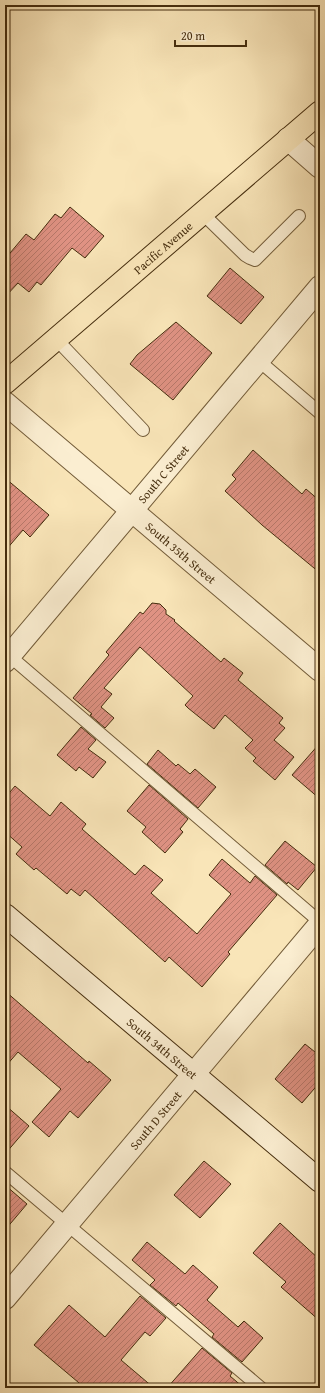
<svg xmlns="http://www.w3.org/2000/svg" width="325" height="1393" font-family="'Gentium Book Plus',serif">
  <defs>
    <pattern id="building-hatch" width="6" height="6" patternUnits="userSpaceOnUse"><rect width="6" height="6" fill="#df9283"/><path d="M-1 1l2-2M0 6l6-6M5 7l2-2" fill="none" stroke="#b7786a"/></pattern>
  </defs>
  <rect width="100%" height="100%" fill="#f9e5b8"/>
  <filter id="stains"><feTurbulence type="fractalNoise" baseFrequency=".005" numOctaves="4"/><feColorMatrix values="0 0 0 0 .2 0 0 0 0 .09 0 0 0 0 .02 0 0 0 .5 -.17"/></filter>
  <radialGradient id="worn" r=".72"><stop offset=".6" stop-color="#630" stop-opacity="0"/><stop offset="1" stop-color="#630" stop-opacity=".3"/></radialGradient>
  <g fill="url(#building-hatch)" stroke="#452d0e">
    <path d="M70,207L104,236L85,258L72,248L41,285L37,282L29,292L18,283L5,297V259L26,234L34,240L55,214L61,218Z"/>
    <path d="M230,268L264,297L241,324L207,296Z"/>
    <path d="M176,322L212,353L173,400L130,364L137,355Z"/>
    <path d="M253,450L302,494L306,489L320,501V573L262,525L225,491L236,479L232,475Z"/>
    <path d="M5,478L49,515L30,537L23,530L5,551Z"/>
    <path d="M152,603L160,604L166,610V614L175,620L174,621L221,662L224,658L243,673L238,680L283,718L279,723L285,728L274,740L294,757L275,780L253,761L256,758L245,748L253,740L225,715L214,729L188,708L185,705L193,696L140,647L104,688L112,694L101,707L114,718L105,728L90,715L92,714L73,698L109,655L106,652L140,612L143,614Z"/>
    <path d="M81,727L96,740L88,749L106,762L93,778L79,767L76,771L57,755Z"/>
    <path d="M320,743V799L292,775Z"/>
    <path d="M158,750L176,766L178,764L190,774L195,769L216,787L198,808L147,764Z"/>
    <path d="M149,785L188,819L180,829L183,832L165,853L142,832L146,827L127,811Z"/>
    <path d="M15,786L50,816L61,802L86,824L82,829L135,875L144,865L163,880L151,893L197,934L231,894L209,875L222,859L250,883L255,876L277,895L228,952L230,954L202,987L169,957L165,962L85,890L80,896L71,889L67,894L36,868L34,870L16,854L22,847L5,832V798Z"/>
    <path d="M285,841L317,867L298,890L288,882L287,884L265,865Z"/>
    <path d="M5,991L88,1063L89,1061L111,1080L78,1118L70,1111L49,1137L32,1122L61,1089L18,1052L5,1067Z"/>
    <path d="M305,1044L320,1056V1082L302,1103L275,1079Z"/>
    <path d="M5,1105L29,1126L5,1154Z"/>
    <path d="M204,1161L231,1184L200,1218L174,1195Z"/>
    <path d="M5,1185L27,1204L5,1230Z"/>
    <path d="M280,1223L320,1260V1321L281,1287L286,1282L253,1253Z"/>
    <path d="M147,1242L185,1274L193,1265L218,1287L207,1300L238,1327L244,1321L263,1338L242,1362L212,1337L214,1334L178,1303L176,1306L150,1285L155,1280L132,1260Z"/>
    <path d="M140,1296L166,1318L150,1336L145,1332L121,1360L154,1388H85L34,1345L69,1305L105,1337Z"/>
    <path d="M202,1348L232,1373L230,1376L244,1388H167Z"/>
  </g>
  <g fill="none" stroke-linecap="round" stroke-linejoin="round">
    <defs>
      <g id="lane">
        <path d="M202,213L245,255L250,258L255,260L299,216"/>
        <path d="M56,339L143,430"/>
        <path d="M258,360L320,413"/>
        <path d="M5,652L320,922"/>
        <path d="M5,1172L261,1388"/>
      </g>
      <g id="street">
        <path d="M288,139L320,167"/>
        <path id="s1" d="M5,403L320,670"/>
        <path id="s2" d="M5,661L320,287"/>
        <path id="s3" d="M5,1298L320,924"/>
      </g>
      <g id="secondary">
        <path id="s4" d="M5,915L320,1181"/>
      </g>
      <g id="primary">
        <path id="s5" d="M5,383L320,112"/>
      </g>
    </defs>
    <use href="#lane" stroke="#725b38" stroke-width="14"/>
    <use href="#street" stroke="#725b38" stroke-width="24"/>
    <use href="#secondary" stroke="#452d0e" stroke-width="24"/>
    <use href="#primary" stroke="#452d0e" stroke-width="24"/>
    <use href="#lane" stroke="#fbeed1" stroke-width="12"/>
    <use href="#street" stroke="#fbeed1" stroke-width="22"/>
    <use href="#secondary" stroke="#fbeed1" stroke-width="22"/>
    <use href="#primary" stroke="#f9e5b8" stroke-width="22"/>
  </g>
  <g text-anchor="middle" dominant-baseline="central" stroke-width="4" stroke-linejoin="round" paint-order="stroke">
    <g font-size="12" fill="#452d0e" stroke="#fbeed1">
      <text stroke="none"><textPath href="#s5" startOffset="208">Pacific Avenue</textPath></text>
      <text stroke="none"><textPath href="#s2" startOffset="245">South C Street</textPath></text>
      <text stroke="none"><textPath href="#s1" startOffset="231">South 35th Street</textPath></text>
      <text stroke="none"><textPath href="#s4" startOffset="206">South 34th Street</textPath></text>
      <text stroke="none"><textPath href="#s3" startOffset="233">South D Street</textPath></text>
    </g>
  </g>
  <rect width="325" height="1393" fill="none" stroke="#f9e5b8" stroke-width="20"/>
  <rect x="6" y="6" width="313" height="1381" fill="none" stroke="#452d0e" stroke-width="2"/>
  <rect x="10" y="10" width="305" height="1373" fill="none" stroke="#452d0e"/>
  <path d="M175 40v6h71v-6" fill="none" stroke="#452d0e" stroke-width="2"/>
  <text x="181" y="40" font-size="12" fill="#452d0e" stroke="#fbeed1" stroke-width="3" paint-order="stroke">20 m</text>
  <rect width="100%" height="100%" filter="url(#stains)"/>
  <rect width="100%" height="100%" fill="url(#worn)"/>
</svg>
